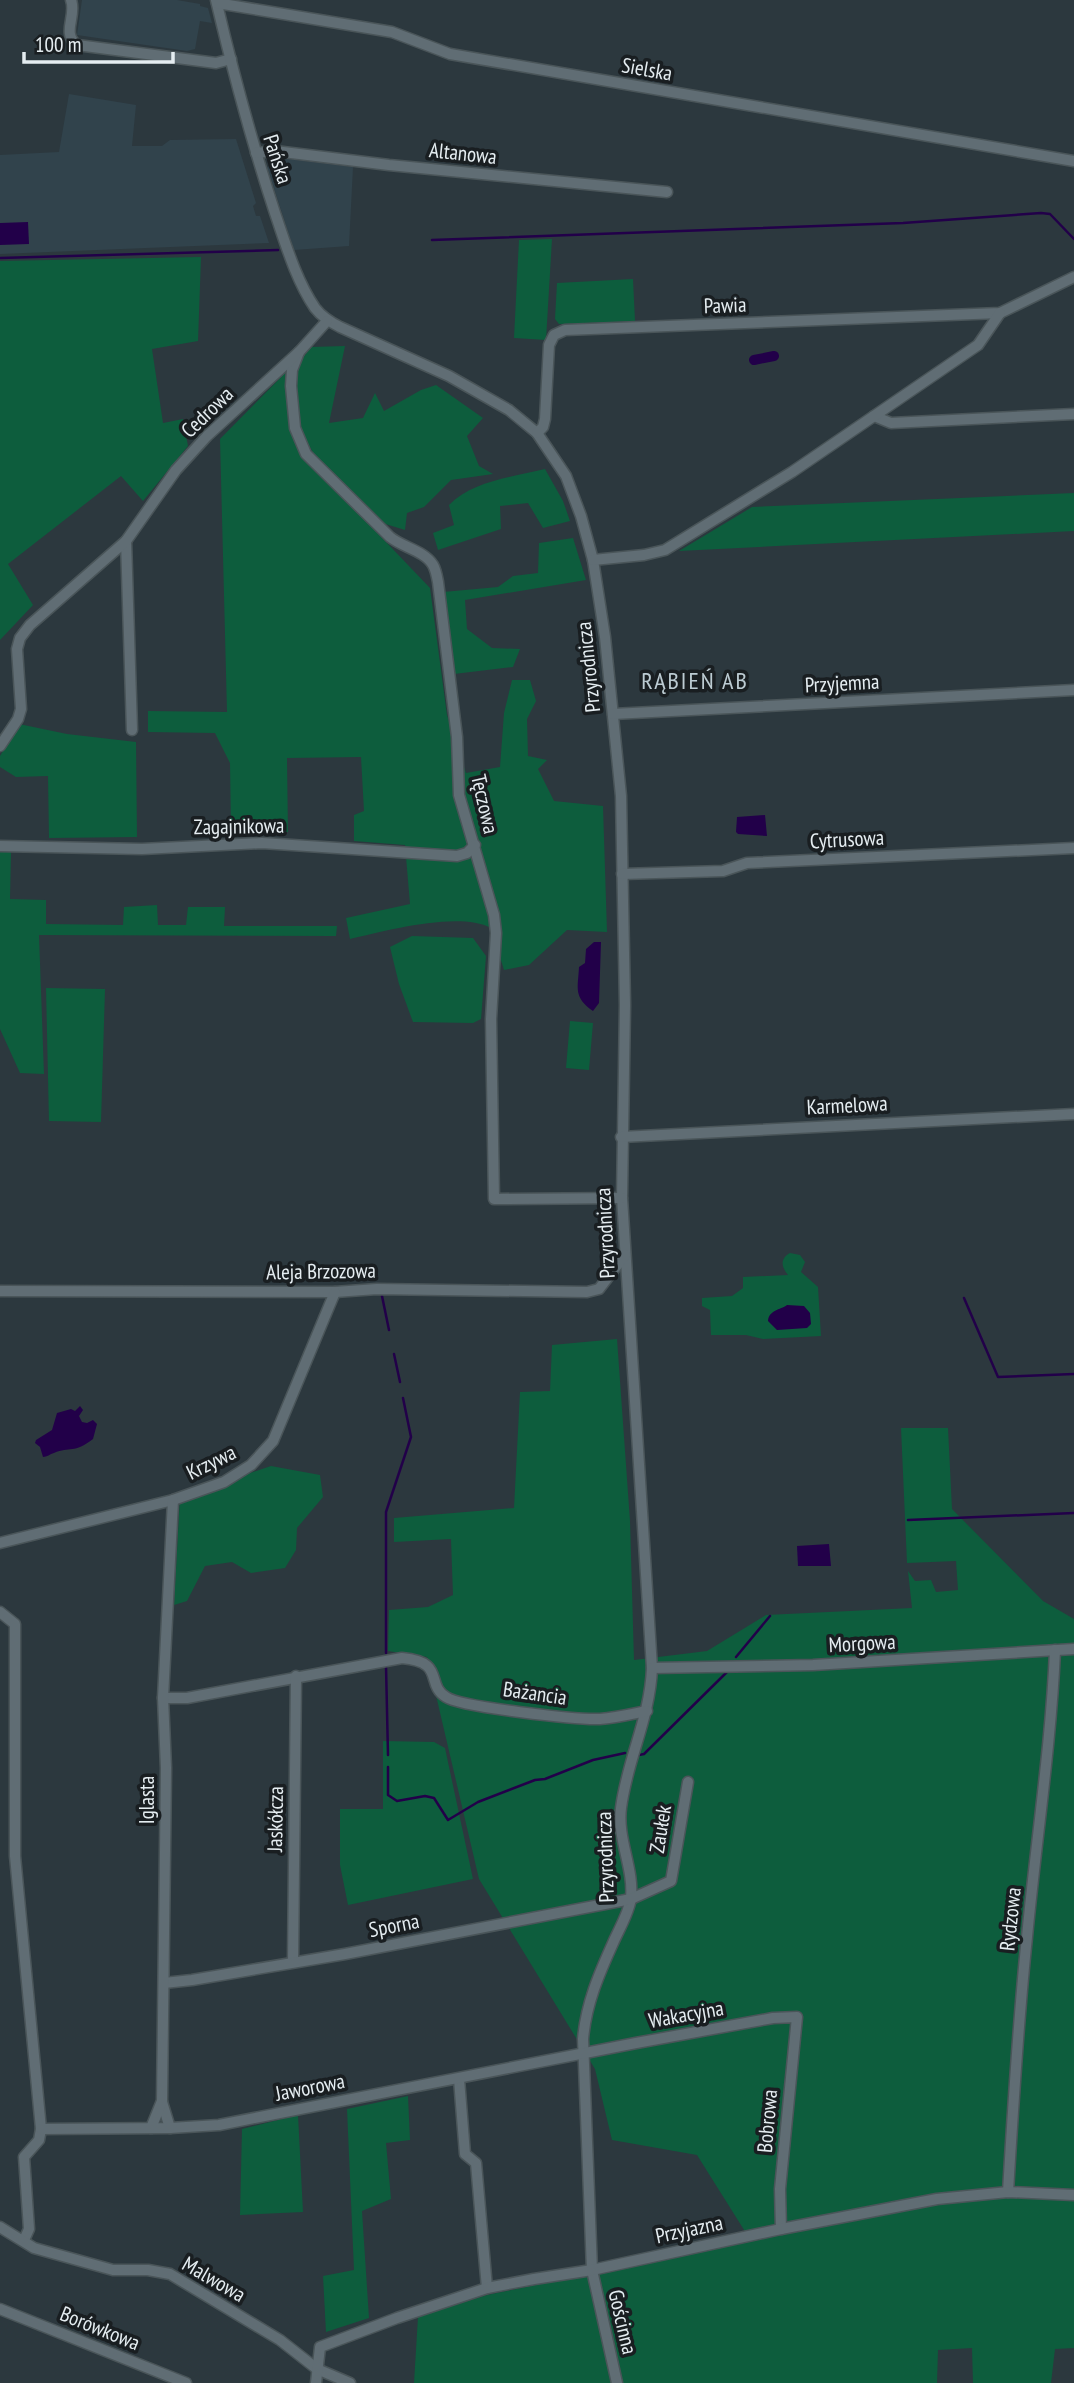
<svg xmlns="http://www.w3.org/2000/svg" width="1074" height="2383" font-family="'PT Sans Narrow',sans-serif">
  <rect width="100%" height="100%" fill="#2c383e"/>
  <g fill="#31434c">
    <path d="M82,0H177L200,4V6L208,8L212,23L200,21L195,49L187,51L77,35Z"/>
    <path d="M69,94L136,105L132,146H162L170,140L236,139L256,203L253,206L256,216H260L269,243L0,254V155L59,152Z"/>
    <path d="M280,158L353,167L349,246L294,250L267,167Z"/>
  </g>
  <g fill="#0d5d3d">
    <path d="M552,239L546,340L514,338L519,240Z"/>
    <path d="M201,257L198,341L152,349L163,423L183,419L188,446L143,501L121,476L8,564L33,605L0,640V261Z"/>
    <path d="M633,279L635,321L559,324L555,319L557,283Z"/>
    <path d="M345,346L329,423L363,418L375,393L384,411L421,390L436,385L483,418L467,436L479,466L493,474L451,480L424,507L407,513L405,530L379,522L315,456L293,417L294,370L311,347Z"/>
    <path d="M287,371L292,435L301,453L430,588L447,715L466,773L500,767L504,713L512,680H530L536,701L527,719L528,756L547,760L538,769L554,801L603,806L607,932L567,930L529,965L504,970L491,928C458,911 386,931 350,939L346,918L410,904L405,845L354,841V815L364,811L361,757L287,758L288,832L231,831L230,763L215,733L148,732V711L227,712L220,439Z"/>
    <path d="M545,469L563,501L570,521L543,528L528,503L500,506L501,529L438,550L433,533L454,525L449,505C472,481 513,477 545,469Z"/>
    <path d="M1074,493V531L679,551L752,507Z"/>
    <path d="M573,538L586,580L465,600L467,629L492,648L520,649L513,667L454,674L443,592L498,587L513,576L538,573L539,543Z"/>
    <path d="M19,724L67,734L136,742L137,837L49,838L48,776L16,777L0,767V756Z"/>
    <path d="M0,851L11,852L10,899L46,900V924L123,925L124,907L157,905L158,925H186L188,907H225L224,926H337L336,936L39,935L44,1074L20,1073L0,1029Z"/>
    <path d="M412,936L473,938L486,956L481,1019L473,1023L413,1022L399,984L390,947Z"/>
    <path d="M46,988L105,989L101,1122L49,1121Z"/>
    <path d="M570,1021L593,1023L589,1070L566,1068Z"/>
    <path d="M790,1253L800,1255L805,1262L801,1272L818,1287L821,1336L763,1339L746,1335H711L710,1310L702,1306V1298L732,1296L743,1288V1277L788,1275C782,1268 779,1259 790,1253Z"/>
    <path d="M617,1339L630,1521L634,1660L707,1651L766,1615L912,1608L908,1571L915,1581L931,1580L936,1592L958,1590L956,1561L907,1563L901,1428H948L952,1509L1043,1601L1074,1619V2348L1055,2349L1051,2383H973L972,2348L938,2350L937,2383H414L418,2317L487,2295L751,2241L697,2155L612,2140L595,2069L479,1879L427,1657L388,1651L389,1610L428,1607L453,1595L451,1539L394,1542V1518L514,1508L520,1392L550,1391L552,1345Z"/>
    <path d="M271,1466L320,1475L323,1497L297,1528L296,1550L285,1568L251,1573L232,1562L205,1566L187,1601L174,1605L180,1497Z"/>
    <path d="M383,1741L434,1742L445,1748L473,1879L348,1905L340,1865V1809H383Z"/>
    <path d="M408,2096L410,2140L386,2143L391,2199L362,2211L369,2318L326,2332L323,2276L354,2270L347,2109Z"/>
    <path d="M298,2115L303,2212L240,2215L242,2129Z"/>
  </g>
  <g fill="#220049">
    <path d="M28,222L29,244L0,245V223Z"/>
    <path d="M765,815L767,836L738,834L736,832L737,817Z"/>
    <path d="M594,942H601L599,1003L593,1011C573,997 578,988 579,967L585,963L586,949Z"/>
    <path d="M787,1305L804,1306L810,1313L811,1324L807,1328L777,1330L768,1321C769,1310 780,1310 787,1305Z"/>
    <path d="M80,1406L83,1410L79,1416L82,1422L87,1423L93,1420L97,1424L93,1439C74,1454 70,1446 54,1453C50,1454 47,1457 43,1457L40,1447L35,1443L36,1440L52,1430L57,1413L71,1409L75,1411Z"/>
    <path d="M829,1544L831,1566H798L797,1546Z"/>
  </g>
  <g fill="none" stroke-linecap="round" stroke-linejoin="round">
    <g stroke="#220049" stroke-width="2.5">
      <path d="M432,240L903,223L1041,213L1050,214L1074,239"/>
      <path d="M0,258L278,250"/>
      <path d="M382,1296L389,1330"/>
      <path d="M964,1298L998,1377L1074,1374"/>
      <path d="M394,1354L400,1382"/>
      <path d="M908,1520L1074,1513"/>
      <path d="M386,1653V1512L411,1437L403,1398"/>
      <path d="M736,1657L770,1616"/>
      <path d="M386,1666L388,1755"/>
      <path d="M639,1755L644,1754L728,1671"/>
      <path d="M388,1767V1795L397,1801L425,1796L434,1798L448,1820L478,1802L535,1780L545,1779L593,1760L625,1753"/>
    </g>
    <path stroke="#220049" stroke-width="10" d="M754,360L774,356"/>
    <defs>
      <g id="minor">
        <path d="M71,0C77,16 61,33 77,45L216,63L231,59"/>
        <path d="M216,0C233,72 252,143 275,213C286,245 296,280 315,308C322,317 330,322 340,327L449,376L509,410L537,433L566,476L581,516L593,560L605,637L621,796L625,1005L622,1198L652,1668C650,1718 627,1760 621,1808C617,1839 634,1868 631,1898C629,1913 619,1929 613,1943C599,1974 586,2004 583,2039L592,2270L617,2383"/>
        <path d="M217,3L392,32L450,54L1074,161"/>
        <path d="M256,153L275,151L389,165L667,192"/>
        <path d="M299,352L292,370L291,386L295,428L306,454L390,537C402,547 425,551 433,565C436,570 437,577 438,582L457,737L459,795L494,915L496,933L491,1019L494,1199L622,1198"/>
        <path d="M874,416L891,423L1074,414"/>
        <path d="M537,433L543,427L545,419L549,345L554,335L565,330L1000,313L1074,277"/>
        <path d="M126,541L132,730"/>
        <path d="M593,560L644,555L665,550L792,472L978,345L1000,313"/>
        <path d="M613,714L1074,690"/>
        <path d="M0,746L18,719L21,709L17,649L20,638L30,625L126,541L176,470L207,436L299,352L327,321"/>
        <path d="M0,846L142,849L262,843L457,856L467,853L475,845"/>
        <path d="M622,874L723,871L747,863L1074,848"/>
        <path d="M621,1137L1074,1114"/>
        <path d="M0,1291L335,1292L377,1289L587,1292L599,1289L625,1255"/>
        <path d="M0,1543L173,1500L224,1482L251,1465L273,1441L335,1292"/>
        <path d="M0,1612L15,1624V1856L41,2129L39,2140L24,2157L29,2229L24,2240"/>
        <path d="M652,1668L813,1665L1074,1649"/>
        <path d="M163,1698H187L402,1658C446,1662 425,1684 446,1697C460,1707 578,1720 600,1719C616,1718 632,1714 647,1711"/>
        <path d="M293,1962L296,1676"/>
        <path d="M164,1983L192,1980L345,1954L631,1899L671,1881L688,1782"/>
        <path d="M459,2079L465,2154L476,2163L487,2288"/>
        <path d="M162,2102L170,2128"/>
        <path d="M151,2128L162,2101L166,1768L163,1698L173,1500"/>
        <path d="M41,2129L170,2128L219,2125L636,2043L773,2018L797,2017L780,2189L781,2229"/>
        <path d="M1008,2192C1013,2107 1018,2022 1027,1937C1036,1841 1051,1746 1055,1650"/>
        <path d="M0,2227L34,2248L113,2270H148L170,2274L280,2340L317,2369L350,2383"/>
        <path d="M0,2309L186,2383"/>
        <path d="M316,2383L320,2347L397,2318L487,2288L534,2279L592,2270L781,2229L937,2199L1008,2192L1074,2195"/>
      </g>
    </defs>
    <use href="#minor" stroke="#4a5559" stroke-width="13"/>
    <use href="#minor" stroke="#606d74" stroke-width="10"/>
  </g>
  <g text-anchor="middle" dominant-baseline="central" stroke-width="7" stroke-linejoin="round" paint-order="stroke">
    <g font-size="21" fill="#e5edf1" stroke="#191e21">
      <text transform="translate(647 69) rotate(10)">Sielska</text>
      <text transform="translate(463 153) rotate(6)">Altanowa</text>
      <text transform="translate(278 159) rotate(72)">Pańska</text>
      <text transform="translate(725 305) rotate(-2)">Pawia</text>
      <text transform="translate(207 412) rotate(-44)">Cedrowa</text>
      <text transform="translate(588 667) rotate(-96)">Przyrodnicza</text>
      <text transform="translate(842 683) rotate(-3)">Przyjemna</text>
      <text transform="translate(485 804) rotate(77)">Tęczowa</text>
      <text transform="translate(239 826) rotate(-1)">Zagajnikowa</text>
      <text transform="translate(847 839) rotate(-3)">Cytrusowa</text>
      <text transform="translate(847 1105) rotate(-3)">Karmelowa</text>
      <text transform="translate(605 1233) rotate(-93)">Przyrodnicza</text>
      <text transform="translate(321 1271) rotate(-1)">Aleja Brzozowa</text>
      <text transform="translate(211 1462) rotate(-26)">Krzywa</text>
      <text transform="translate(862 1643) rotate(-3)">Morgowa</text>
      <text transform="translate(535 1693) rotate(8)">Bażancia</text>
      <text transform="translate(146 1800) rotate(-90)">Iglasta</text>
      <text transform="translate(275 1819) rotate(-89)">Jaskółcza</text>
      <text transform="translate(660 1829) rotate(-81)">Zaułek</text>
      <text transform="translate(605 1857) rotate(-92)">Przyrodnicza</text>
      <text transform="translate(1010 1919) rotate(-84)">Rydzowa</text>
      <text transform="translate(394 1925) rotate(-11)">Sporna</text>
      <text transform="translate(686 2014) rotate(-10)">Wakacyjna</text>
      <text transform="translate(310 2087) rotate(-11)">Jaworowa</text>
      <text transform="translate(767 2121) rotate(-85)">Bobrowa</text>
      <text transform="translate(689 2229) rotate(-12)">Przyjazna</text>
      <text transform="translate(214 2279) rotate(30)">Malwowa</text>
      <text transform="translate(623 2322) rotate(77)">Gościnna</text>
      <text transform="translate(100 2328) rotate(22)">Borówkowa</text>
    </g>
    <g font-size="24" letter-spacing="2" fill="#bccbd2" stroke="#191e21">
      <text x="695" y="680">RĄBIEŃ AB</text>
    </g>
  </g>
  <path d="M24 52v10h149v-10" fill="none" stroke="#e5edf1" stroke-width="3.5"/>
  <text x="35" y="52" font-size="21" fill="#e5edf1" stroke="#191e21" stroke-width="5" paint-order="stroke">100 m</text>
</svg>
